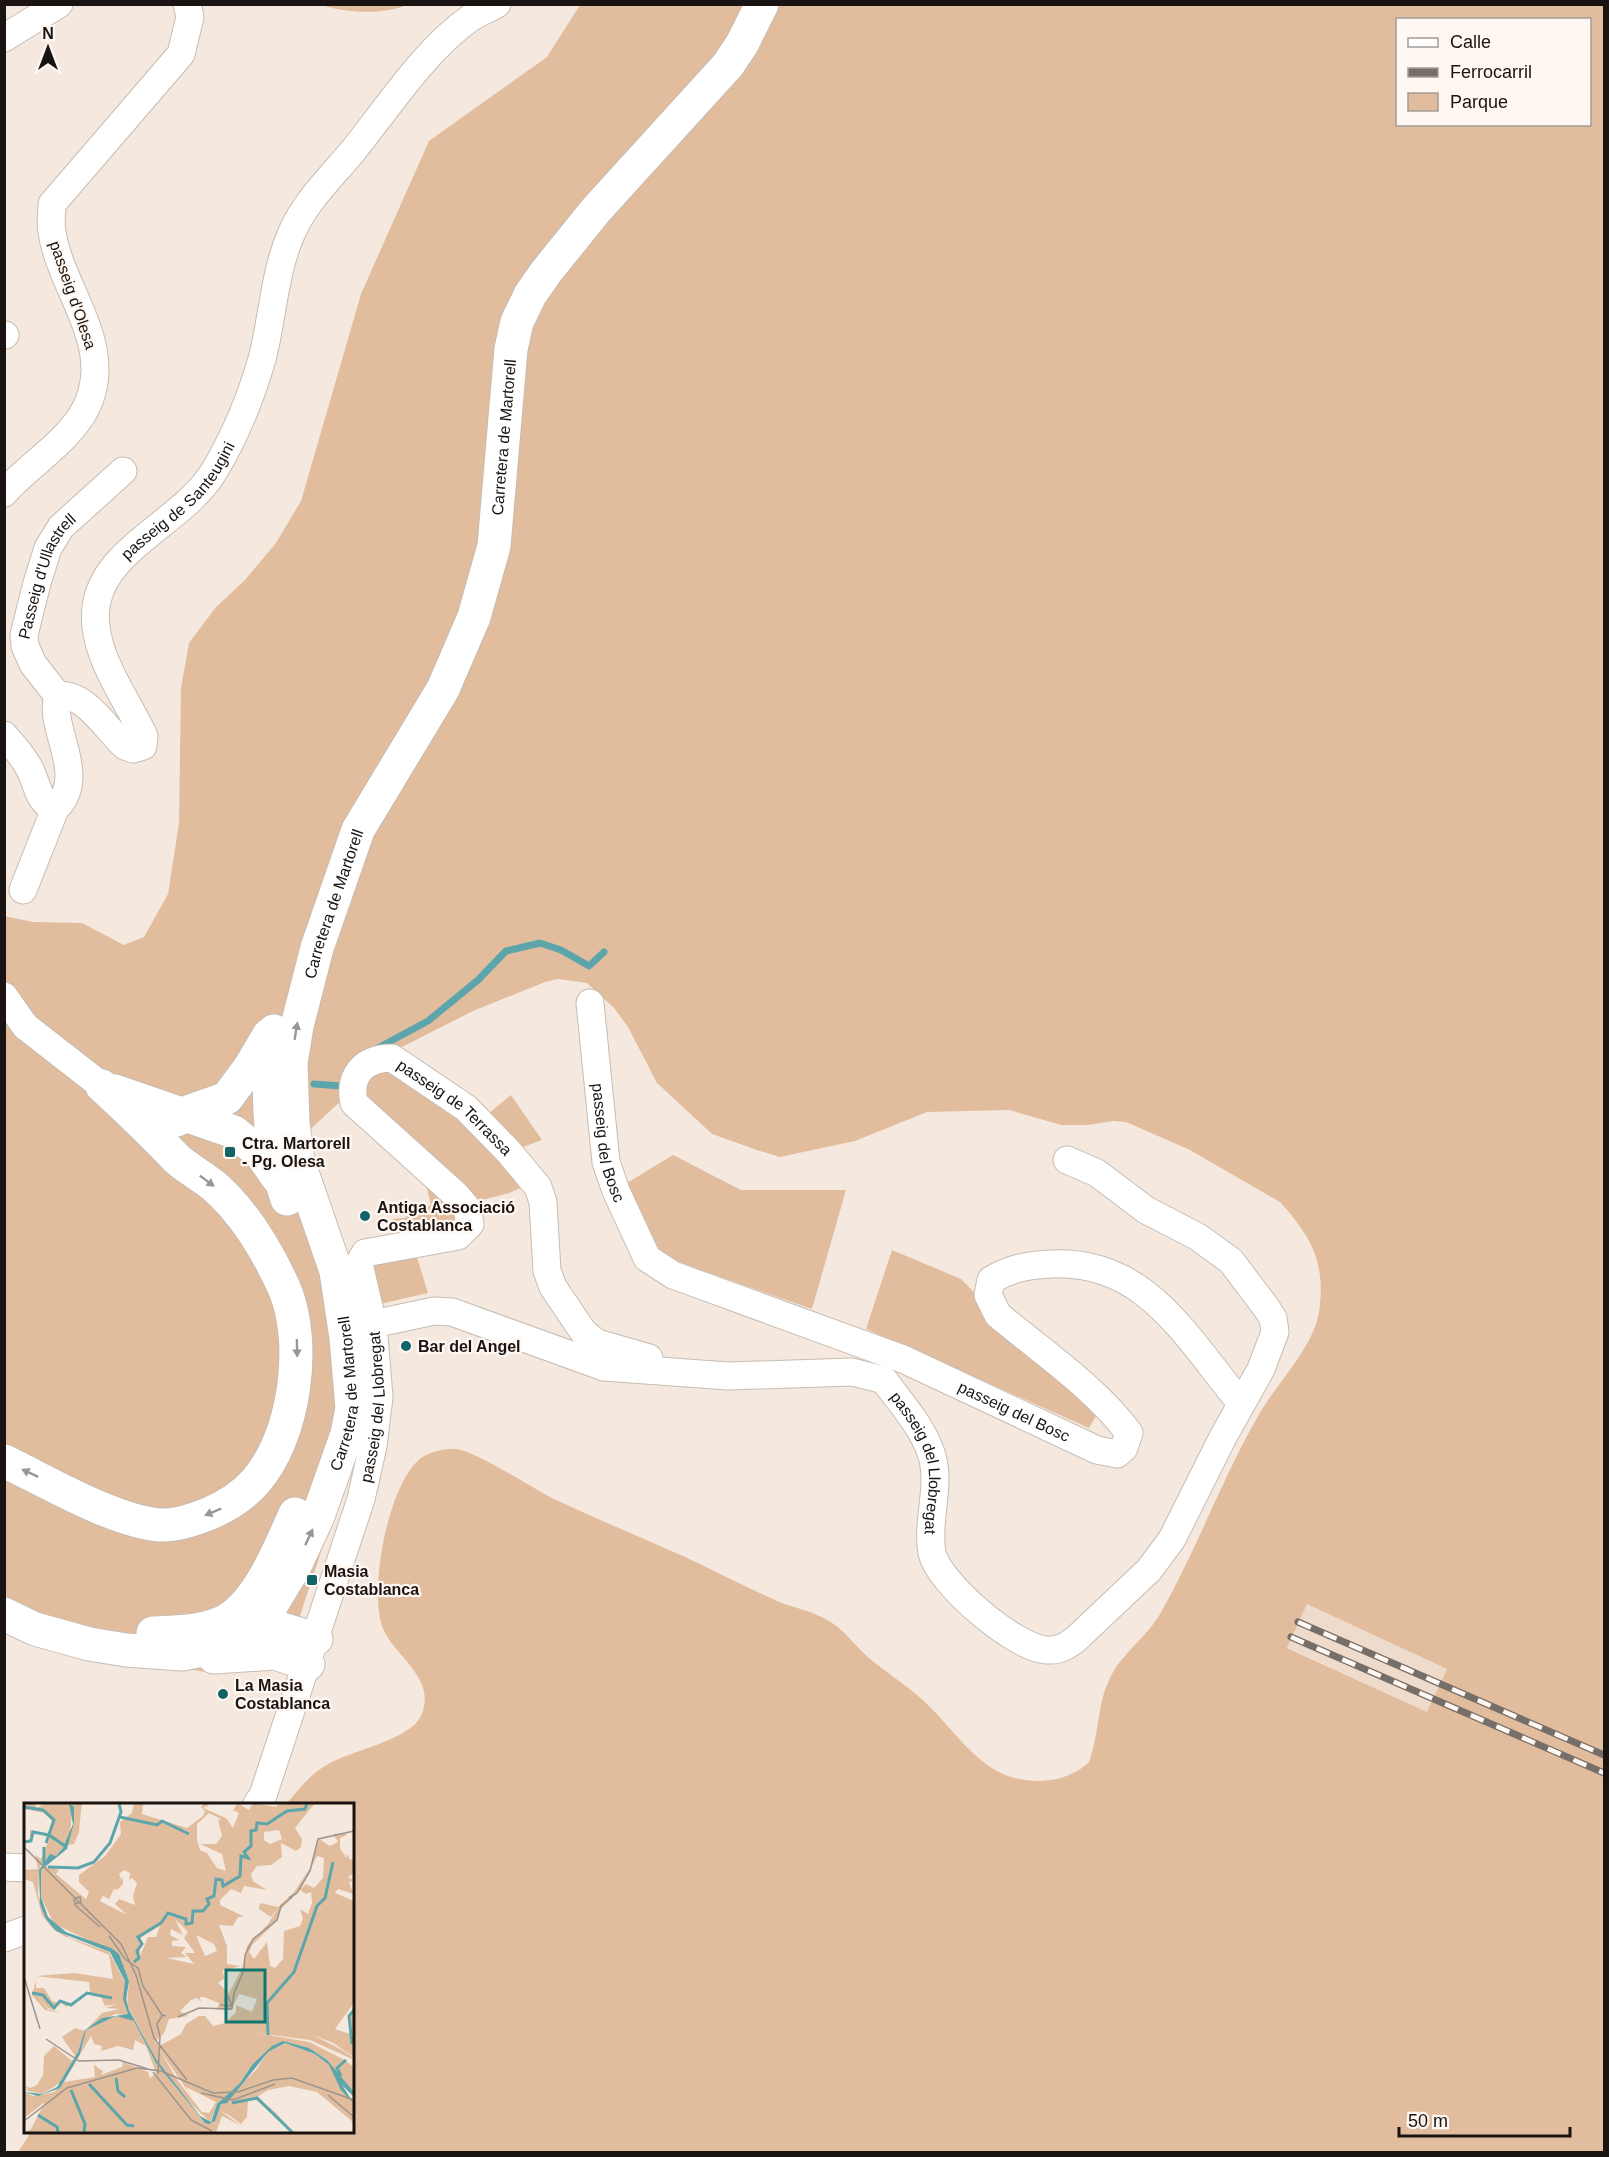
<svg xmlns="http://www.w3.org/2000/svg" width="1609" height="2157" font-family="Arial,sans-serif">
  <rect width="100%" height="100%" fill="#f5e9df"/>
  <path fill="#eedbcc" d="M1307,1604L1447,1669L1427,1712L1287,1647Z"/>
  <g fill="#e1bd9e" fill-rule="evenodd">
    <path d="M321,5H407C382,15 346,13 321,5Z"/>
    <path d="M580,5H1604V2152H18L31,2132H352V1804H286C298,1791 309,1775 325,1766C350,1750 409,1741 421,1716C438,1677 393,1657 382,1626C369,1588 388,1484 421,1458C430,1452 446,1448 456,1449C476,1451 532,1488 554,1499C597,1519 640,1537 683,1556C715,1571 746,1587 777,1601C794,1608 813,1611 829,1621C845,1630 855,1646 869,1658C889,1675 913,1689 931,1708C953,1730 974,1761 1003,1774C1031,1786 1067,1783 1089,1762C1099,1735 1097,1704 1110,1678C1122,1653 1146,1638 1160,1614C1196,1551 1221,1481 1257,1418C1274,1386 1313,1349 1319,1312C1326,1264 1312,1237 1280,1202L1190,1150L1126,1122L1113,1121L1088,1125H1061L1009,1110L927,1112L855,1141L780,1157L757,1150L712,1134L657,1083L628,1027L614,1008L587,983L558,979L545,982L473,1011L396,1050L303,1136L350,1464L294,1634L246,1663L205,1672L42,1643L5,1632L4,916L33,922L82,923L124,945L144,937L168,894L179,823L181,688L189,643L216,607L245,580L276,543L301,501L361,294L429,141L547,57ZM1398,20H1590V124H1398ZM1307,1604L1447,1669L1427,1712L1287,1648Z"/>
    <path d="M383,1064L467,1117L525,1186L509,1193L471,1203L365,1105L361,1089Z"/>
    <path d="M511,1095L542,1140L520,1148L488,1114Z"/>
    <path d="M673,1155L741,1190H846L812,1309L664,1257L622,1186Z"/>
    <path d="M425,1181L454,1211L459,1221L450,1229L401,1237L393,1219L404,1218L431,1205Z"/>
    <path d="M892,1250L961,1279L1096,1416L1089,1428L866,1329Z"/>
    <path d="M416,1254L428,1293L380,1304L370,1262Z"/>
  </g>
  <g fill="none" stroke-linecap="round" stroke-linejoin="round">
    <g stroke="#5ca6ab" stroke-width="7">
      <path d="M376,1049L428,1021L478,980L506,951L540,943L561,950L589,966L604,952"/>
      <path d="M314,1084L341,1086L344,1080"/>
    </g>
    <defs>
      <g id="minor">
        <path d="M4,38L59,4"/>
        <path d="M4,335H5"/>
        <path d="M4,493C28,466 62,446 82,415C121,351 61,292 52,232C50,223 52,213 52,204L181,54L190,17L187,4"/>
        <path id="s1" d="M58,696L33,664L25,646L24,635L37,583L48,548L61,527L123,471"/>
        <path id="s2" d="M4,735C13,745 22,755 28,766C38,782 36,801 55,809C90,776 47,727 58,696C84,691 107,730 125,746L133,749L143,746L144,736C125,695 87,648 97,601C109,545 187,520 216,468C236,434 251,397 262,359C273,317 274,272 292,232C305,202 332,176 352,152C387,109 424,51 469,19C477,13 488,9 497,4"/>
        <path d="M23,890L55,809"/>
        <path d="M4,996L25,1026L102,1086"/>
        <path id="s3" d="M590,1003L606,1162L616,1191L647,1258L673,1275L903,1359L1097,1450L1117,1454L1124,1448L1129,1433C1098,1390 1040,1350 998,1315L988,1295L991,1280C1011,1268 1028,1265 1052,1264C1147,1260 1186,1338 1241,1403"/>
        <path id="s4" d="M373,1324L359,1264L365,1253L458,1236L470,1224L467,1208L456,1195L354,1103C348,1075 364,1058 392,1058L466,1108L508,1151L538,1187L543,1202L547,1271L553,1287L584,1333L597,1343L649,1358"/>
        <path id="s5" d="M257,1804L263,1795L361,1499L373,1446L379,1397L373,1324L434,1311L452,1312L604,1367L728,1376L852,1372L884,1380C900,1402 922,1426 931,1453C942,1484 926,1521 932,1553C939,1584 1016,1649 1047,1650C1059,1651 1067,1646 1076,1639L1149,1570L1172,1539L1223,1437L1261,1369L1275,1332L1273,1318L1265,1306L1231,1261L1198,1237L1146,1210L1097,1173L1067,1160"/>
        <path d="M4,1867L26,1868"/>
        <path d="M4,1938L26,1930"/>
      </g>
      <g id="major">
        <path d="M274,1031C266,1088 267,1144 287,1199"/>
        <path d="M115,1091L234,1132L261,1154L277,1177"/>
        <path d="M177,1120L182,1114L227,1098L250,1067L269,1035"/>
        <path d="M4,1461C48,1482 113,1521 160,1525C176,1526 193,1520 208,1514C227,1506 243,1496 256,1481C295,1436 307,1344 285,1290C268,1252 245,1213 214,1186C202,1176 188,1169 177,1159C153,1134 128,1110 102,1086"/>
        <path id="s6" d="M4,1614L35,1629L89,1644L126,1650L182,1654L224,1646L260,1624L294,1568L318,1516L347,1434L352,1408L346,1338L336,1271L298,1161L293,1123L291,1063L297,1026L317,948L358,830L443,689L474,617L494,546L511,349L517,322L530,295L546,272L596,210L728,65L742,44L762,4"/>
        <path d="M242,1625L272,1626L316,1639"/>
        <path d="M153,1633C175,1632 200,1632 221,1623C257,1608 280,1547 295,1514"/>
        <path d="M214,1657L275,1653L308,1664"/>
      </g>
    </defs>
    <use href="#minor" stroke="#c7bcb2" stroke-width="29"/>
    <use href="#major" stroke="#c7bcb2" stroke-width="35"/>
    <use href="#minor" stroke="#fff" stroke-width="27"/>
    <use href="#major" stroke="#fff" stroke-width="33"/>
    <defs>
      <g id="rail">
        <path d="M1298,1622L1604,1755"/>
        <path d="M1291,1637L1604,1773"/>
      </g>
    </defs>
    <use href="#rail" stroke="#766e68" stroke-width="7"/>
    <use href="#rail" stroke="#fff7f1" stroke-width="4.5" stroke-dasharray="14" stroke-linecap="butt"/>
  </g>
  <defs><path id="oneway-solid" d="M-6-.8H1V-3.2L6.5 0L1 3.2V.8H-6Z" transform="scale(1.5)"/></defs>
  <g fill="#989594">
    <use href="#oneway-solid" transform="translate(296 1031) rotate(-81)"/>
    <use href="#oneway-solid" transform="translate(207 1181) rotate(37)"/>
    <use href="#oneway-solid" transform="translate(297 1348) rotate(89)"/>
    <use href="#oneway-solid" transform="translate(30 1473) rotate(-155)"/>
    <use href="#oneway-solid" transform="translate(213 1512) rotate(157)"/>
    <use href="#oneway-solid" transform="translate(309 1537) rotate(-65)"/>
  </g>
  <g fill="#126367" stroke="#fff7f1" stroke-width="2">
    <rect x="224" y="1146" width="12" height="12" rx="3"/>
    <circle cx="365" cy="1216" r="6"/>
    <circle cx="406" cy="1346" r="6"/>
    <rect x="306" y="1574" width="12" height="12" rx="3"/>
    <circle cx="223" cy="1694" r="6"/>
  </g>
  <g text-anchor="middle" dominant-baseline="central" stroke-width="4.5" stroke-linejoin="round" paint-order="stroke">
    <g font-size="16" fill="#191411" stroke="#fff7f1">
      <text transform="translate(73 295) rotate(71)">passeig d'Olesa</text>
      <text stroke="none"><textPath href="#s6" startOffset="1527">Carretera de Martorell</textPath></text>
      <text stroke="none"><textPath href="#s2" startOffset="603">passeig de Santeugini</textPath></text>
      <text stroke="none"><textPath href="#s1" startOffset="135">Passeig d'Ullastrell</textPath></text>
      <text stroke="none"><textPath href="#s6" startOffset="1023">Carretera de Martorell</textPath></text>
      <text stroke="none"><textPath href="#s4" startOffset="506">passeig de Terrassa</textPath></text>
      <text stroke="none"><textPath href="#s3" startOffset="141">passeig del Bosc</textPath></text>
      <text stroke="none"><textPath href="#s6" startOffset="519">Carretera de Martorell</textPath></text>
      <text stroke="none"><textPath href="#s5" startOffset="416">passeig del Llobregat</textPath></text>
      <text stroke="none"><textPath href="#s3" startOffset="663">passeig del Bosc</textPath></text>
      <text stroke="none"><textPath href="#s5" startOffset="1116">passeig del Llobregat</textPath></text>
    </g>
    <g font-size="16" font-weight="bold" fill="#191411" stroke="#fff7f1" text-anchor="start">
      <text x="242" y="1143">Ctra. Martorell<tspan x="242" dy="18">- Pg. Olesa</tspan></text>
      <text x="377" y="1207">Antiga Associació<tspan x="377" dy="18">Costablanca</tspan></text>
      <text x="418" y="1346">Bar del Angel</text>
      <text x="324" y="1571">Masia<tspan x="324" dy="18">Costablanca</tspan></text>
      <text x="235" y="1685">La Masia<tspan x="235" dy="18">Costablanca</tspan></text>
    </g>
  </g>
  <g transform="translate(24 1803)">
    <rect width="330" height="330" fill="#f5e9df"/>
    <path d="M0,0H10L13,5L21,0H45L48,9L46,30L39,45L32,53L26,52L16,63L14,92L22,116L46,135L85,149L101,179L104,212L91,211L64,225L78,210L95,206L82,205L93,201L81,203L77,194L64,191L42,204L35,197L46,202L66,189L65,179L11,173L51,170L89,176L85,152L40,133L28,125L18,112L9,79L0,76V67L14,66L11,52L17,56L26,34L10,30L7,38L0,41V38L6,36V27L24,31L28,18L20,10L0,6ZM48,0H58L57,8L55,29L50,41L44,42L50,20ZM110,0H119L118,11L163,25L179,13L181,8L177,4L180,0L185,2L179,5L202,15L209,25L215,10L209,7L214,0L225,7L229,0L252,4L256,0H291L271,25L278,36L277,44L272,48L257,40L258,54L247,62L233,63L227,71L229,78L243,87L220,83L217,90L207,86L196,97V102L221,114H214L209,123L195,122L203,143V161L217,163L198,168L201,175L194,180L205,190L218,165L223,143L244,121L254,105L247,114L235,106L236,100L254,104L270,89L286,65L295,36L306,43L314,39L309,31L320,30L323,32L316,35V45L321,53L324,48L321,55L325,52V56L330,57V70L324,74L329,77L325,80L330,91L314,86L311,90L330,98V200L311,226L326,231L325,211L330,206V254L309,240L289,232L318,247L330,255V257L286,237L227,229L285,239L319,256L330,264V289L300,255L285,245L259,238L228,262L216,280L193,301L186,319L159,293L132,256L103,202L105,178L95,151L30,121L17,94V67L22,63L35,67L32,71L62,96L65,89L55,79V72L81,53L97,31L96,19L108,10ZM185,10L197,16L194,17L198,33L192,41H176L198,51L202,68L193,65L183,50L176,47L173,37V21ZM255,27L258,36L246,41L240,37V29ZM293,53L300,55L299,75L290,85L282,81L277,86ZM100,67L106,70L105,77L108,75L113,80L109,93L111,102L95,96L91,101L103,112L76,98L79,93L85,96L90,86L93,87L99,81V72L98,78L95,71ZM276,87L282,91L287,89L288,100L284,111L276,106L279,115L276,123L260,128L259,156L251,165L246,163L243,139L230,156L225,149L228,142L254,117L257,106ZM151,116L164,129L160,135L171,150H161L170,161L143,155L163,154L157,150L162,144L148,143V138L155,137L146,132L147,126L159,132ZM136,123L132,134H124L116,153V135ZM172,132L190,141L193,148L181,153ZM215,191L233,196L228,209L212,202V209L201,220L189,223L181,213H175L162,221L157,231L137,242L131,239L140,230L145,216L164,213L156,208L167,197L173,195L177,199L176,194H180L195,200L193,207H207ZM135,246L168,294L162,284L192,299L185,310L178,309L154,278ZM12,177V185H20L28,198L37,201L28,206L34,209L24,205L13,194L24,206L36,210L21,207L8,192ZM92,213L110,217L132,260L181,320H189L197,301L231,268L244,249L261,240L291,251L305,262L330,301V320L293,289L265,283L244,287L233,294L252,310L270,330L231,296L224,298L223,314L217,321L205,312L198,309L216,322L198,313L192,329L0,330L7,326L21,299L0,315V289L9,293L30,289L56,251L62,227ZM67,233L70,241L78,243L77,248L94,243L109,247L111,237L122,243L132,270L126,275L124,269L99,259L98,264L77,272L79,268L70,262L71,274L40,279ZM51,225L61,228L54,249L37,279L19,291L0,287L4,286L0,282L6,285L13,282L19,272L20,253L30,243L48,258L51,253L38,234Z" fill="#e1bd9e" fill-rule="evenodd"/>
    <path d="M45,0L50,4V20L43,46L17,67V94L24,114L42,129L87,145L95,151L105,178L102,197L105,207L132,256L176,313L187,319L193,301L216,280L228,262L248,243L259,238L285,245L303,257L330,289V294L318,282L330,301L317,287L305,262L291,251L261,240L244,249L203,300L197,301L191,318L185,321L181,320L132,260L110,218L92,213L62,227L56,251L36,285L14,293L0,289L19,291L33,284L54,249L61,227L78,215L104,211L99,196L101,178L86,149L32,128L22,116L16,101L15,67L26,51L32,53L39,45L49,21Z" fill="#5ca6ab"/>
    <path fill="none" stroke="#5ca6ab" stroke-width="3" d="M0,4L19,7L30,17L22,40M96,14L133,22L138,18L165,31M0,39L7,38L9,29L25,32L41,43M20,44V62M24,64L54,65L70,59L86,40L97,9L95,0M110,159L115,155L113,148L118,141L114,134L137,120L144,110L162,116V121L168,120L169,108H179L185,101L183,96L190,93L192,76L198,77L199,83L216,73L217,53L224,55L220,49L227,43V28L232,27L233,20L243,21L263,8L281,6L283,0M8,190L19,192L30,205L36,198L47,202L63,190L88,195M244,232L243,200L270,169L293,103L301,95L309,59M328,241L325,213L330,207M317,273L313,265L322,257M92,275L94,288L101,294M65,281L103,322L110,323M47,287L61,321L60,330M208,300L233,295L269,330M14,312L33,324L34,330"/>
    <path fill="none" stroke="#9d948d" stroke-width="1.5" d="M0,44L97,141L112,172L130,235L163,277M265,95L273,90L286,68L294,36L330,28M51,101L57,99L56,94L51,95L50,97L51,99V102L52,103L76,124M85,133L101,156L114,165L119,183L138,212L142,213M0,174L16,226M196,202L208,203L204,193M208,206L210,190L220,167L221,152L229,136L253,117L257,103L268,94M154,214L175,205L208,206M22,236L55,258M54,258L95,257L124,266M129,269L167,317L188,328M134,271L136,234L133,221L138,213M177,290L209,297L251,281M304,292L330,314M0,318L43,285L113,265L137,268L189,290L214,289L249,277L268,275L330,297"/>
    <path fill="#0f766e" fill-opacity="0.15" stroke="#0f766e" stroke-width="3" d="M202,167H241V219H202Z"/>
    <rect width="330" height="330" fill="none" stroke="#191411" stroke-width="3"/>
  </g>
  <rect width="1609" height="2157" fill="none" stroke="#191411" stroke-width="12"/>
  <rect x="1396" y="18" width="195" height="108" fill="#fff7f1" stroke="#a39c97" stroke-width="1.5"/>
  <rect x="1408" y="38" width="30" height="9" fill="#ffffff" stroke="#a39c97" stroke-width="1.5"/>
  <text x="1450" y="48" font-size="18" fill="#191411">Calle</text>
  <rect x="1408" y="68" width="30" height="9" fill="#766e68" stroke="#a39c97" stroke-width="1.5"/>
  <text x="1450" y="78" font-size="18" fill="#191411">Ferrocarril</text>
  <rect x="1408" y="93" width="30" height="18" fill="#e1bd9e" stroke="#a39c97" stroke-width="1.5"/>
  <text x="1450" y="108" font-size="18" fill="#191411">Parque</text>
  <g transform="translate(48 48)" stroke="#fff7f1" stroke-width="4.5" paint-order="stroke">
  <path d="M0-4.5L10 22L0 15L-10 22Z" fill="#191411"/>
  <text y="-9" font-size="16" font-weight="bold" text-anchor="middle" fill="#191411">N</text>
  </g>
  <path d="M1399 2127v9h171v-9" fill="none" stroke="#191411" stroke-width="3"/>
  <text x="1408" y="2127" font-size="18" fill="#191411" stroke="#fff7f1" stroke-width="4.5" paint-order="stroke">50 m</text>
</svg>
